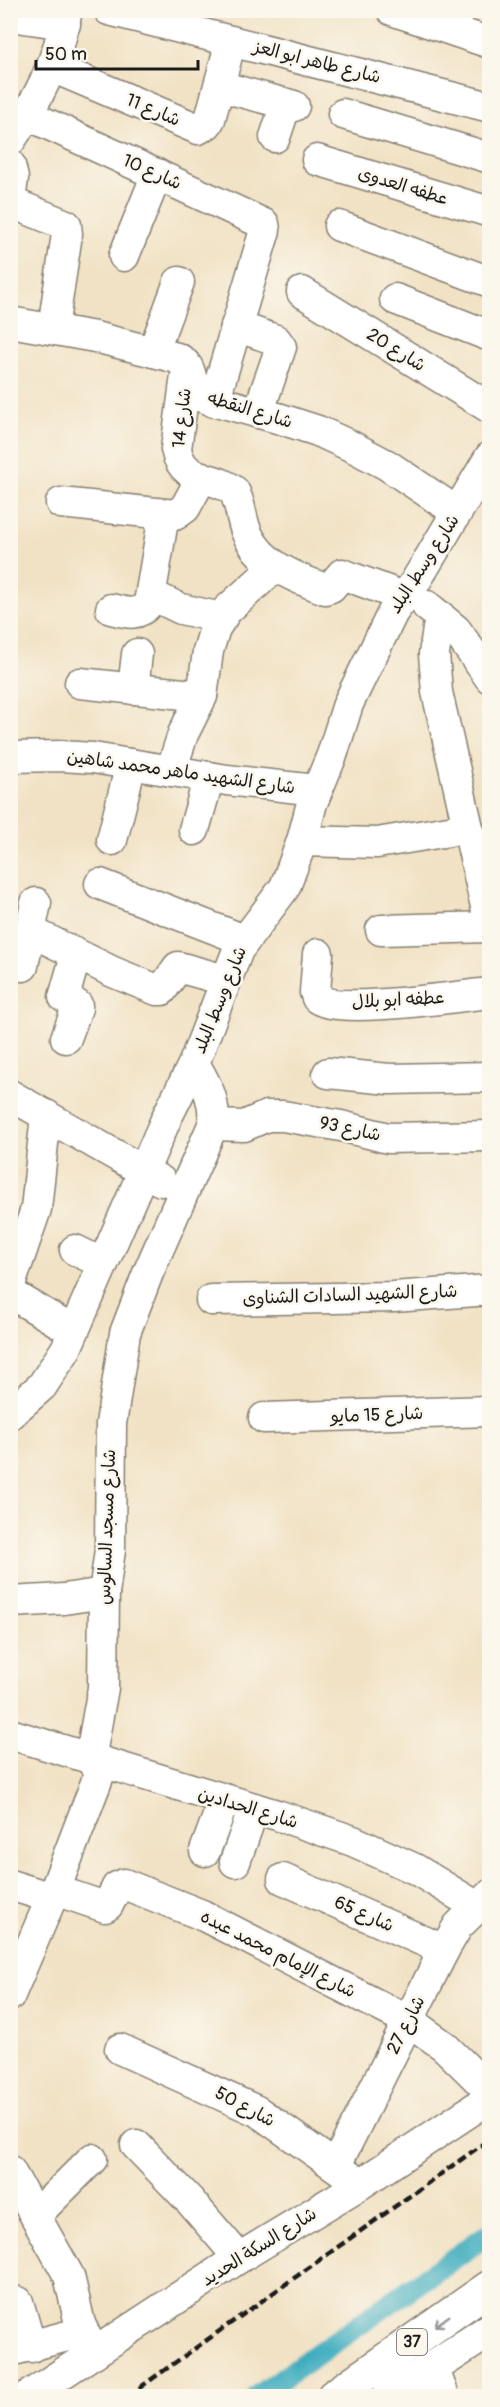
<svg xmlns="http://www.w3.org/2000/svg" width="500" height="2407" font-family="Pangolin,'Playpen Sans Arabic',sans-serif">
  <rect width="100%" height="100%" fill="#fbf7ec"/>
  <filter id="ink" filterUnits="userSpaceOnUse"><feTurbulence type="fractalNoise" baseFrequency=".0167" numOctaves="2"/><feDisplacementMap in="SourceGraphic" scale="12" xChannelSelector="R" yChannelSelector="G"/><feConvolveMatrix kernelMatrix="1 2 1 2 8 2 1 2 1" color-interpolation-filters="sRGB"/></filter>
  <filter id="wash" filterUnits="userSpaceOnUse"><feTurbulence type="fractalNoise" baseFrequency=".008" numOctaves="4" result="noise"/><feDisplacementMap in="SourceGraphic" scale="24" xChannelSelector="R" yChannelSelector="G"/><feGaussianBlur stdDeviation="1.35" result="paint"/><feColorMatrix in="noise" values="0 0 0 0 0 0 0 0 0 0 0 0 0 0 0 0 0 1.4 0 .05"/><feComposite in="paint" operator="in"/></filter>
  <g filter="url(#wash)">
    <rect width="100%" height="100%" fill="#f1e2c5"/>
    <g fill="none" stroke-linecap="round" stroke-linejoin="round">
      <path stroke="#41adbf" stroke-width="22" d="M257,2396L490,2233"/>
    </g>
  </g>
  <g filter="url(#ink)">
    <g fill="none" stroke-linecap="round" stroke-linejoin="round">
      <defs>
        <g id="minor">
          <path d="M109,10L490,107"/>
          <path d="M392,10L490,43"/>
          <path d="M10,16L65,24"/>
          <path d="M52,67L198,129L207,124L210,119L231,41"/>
          <path d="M219,86L294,106"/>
          <path d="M343,114L490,158"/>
          <path d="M28,115L264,224L265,230L214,402"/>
          <path d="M275,137L286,104"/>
          <path d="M10,141C38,100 59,60 67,10"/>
          <path d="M317,160L490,212"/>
          <path d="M10,165L13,178L10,201"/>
          <path d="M10,202L66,225L67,234L53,328"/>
          <path d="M339,226L490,282"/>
          <path d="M124,256L157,174"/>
          <path d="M302,292L490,408"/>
          <path d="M395,299L490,336"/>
          <path d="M10,322L95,337L177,358C196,366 187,386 202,397L281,419L318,431L353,447L387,465L457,512"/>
          <path d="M236,326L276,340L281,347L258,413"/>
          <path d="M153,352L179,282"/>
          <path d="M187,368L176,449C183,484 213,474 234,491C240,502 241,516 245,528C257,563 293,577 325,589L331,587L342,574L404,597"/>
          <path d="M61,503L175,515L185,508L202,477"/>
          <path d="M152,595L181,609L221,618"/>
          <path d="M427,606L456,630L490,678"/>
          <path d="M111,609C127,613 138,617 149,603L164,515"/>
          <path d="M440,616L434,654L437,692L490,924"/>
          <path d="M80,683L202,696"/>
          <path d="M133,689L137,654"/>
          <path d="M10,757L61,756L93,758L227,780L316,790"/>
          <path d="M171,771L183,734L202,696L208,651L215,628L227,610L275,567"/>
          <path d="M194,830L209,777"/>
          <path d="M112,840L131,764"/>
          <path d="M302,841L377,843L467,828"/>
          <path d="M100,884L244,940"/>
          <path d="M381,930L490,927"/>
          <path d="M30,931L113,972L157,990H162L178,967L225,980"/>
          <path d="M318,954L315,992L317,998C338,1015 458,996 490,993"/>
          <path d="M23,966L36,903"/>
          <path d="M66,1038L77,1008V1005L64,997L76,955"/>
          <path d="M328,1073L389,1079L490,1077"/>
          <path d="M10,1095L161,1181"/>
          <path d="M213,1125L244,1126L267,1116H283L341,1126L388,1138L490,1136"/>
          <path d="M75,1250L102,1263"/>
          <path d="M10,1285L36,1209L46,1115"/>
          <path d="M10,1293L73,1331"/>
          <path d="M211,1300L393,1297L490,1290"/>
          <path d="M10,1414L42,1386L66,1349L167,1117L194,1063L238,950L285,887L302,841L312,803L332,755L348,704L393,612L414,584L490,457"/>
          <path d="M264,1418L490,1411"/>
          <path d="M10,1602L64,1599L104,1593"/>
          <path d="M10,1734L277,1815L353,1841L415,1869L476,1906"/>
          <path d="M205,1851L224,1800"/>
          <path d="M235,1862L254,1808"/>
          <path d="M283,1879L444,1950"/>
          <path d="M10,1885L52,1898"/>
          <path d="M55,1890L105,1907L108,1905L117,1887L124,1884L202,1915L409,2021L444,2046L490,2091"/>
          <path d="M10,1995L55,1890L99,1775C98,1766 90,1763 91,1754L103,1688L104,1593L110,1550L111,1424L125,1333L148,1273L213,1125C216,1100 206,1084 194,1063"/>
          <path d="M120,2049L257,2111L349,2176"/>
          <path d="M136,2145L190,2201L239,2258"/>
          <path d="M336,2165L444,1950L458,1926L490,1895"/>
          <path d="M10,2171L69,2276L80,2324L94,2353"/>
          <path d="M36,2215L92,2159"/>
          <path d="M18,2302L31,2347"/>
          <path d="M10,2351L83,2332"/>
          <path d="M433,2367L444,2396"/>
          <path d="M28,2396L239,2258L359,2185L490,2098"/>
        </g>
        <g id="highway">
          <path d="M334,2396L490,2287"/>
          <path d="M389,2396L490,2330"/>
        </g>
      </defs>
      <use href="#minor" stroke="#867f70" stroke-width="33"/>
      <use href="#highway" stroke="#867f70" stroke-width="36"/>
      <use href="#minor" stroke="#fff" stroke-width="30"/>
      <use href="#highway" stroke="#fff" stroke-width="33"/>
      <path stroke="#1c1c1c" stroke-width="4.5" stroke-dasharray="9 4.5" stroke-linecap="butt" d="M128,2396L490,2139"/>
    </g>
    <defs><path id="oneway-shaft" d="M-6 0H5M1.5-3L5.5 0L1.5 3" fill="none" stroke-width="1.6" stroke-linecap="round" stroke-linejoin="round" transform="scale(1.5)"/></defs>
    <use stroke="#999" href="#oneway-shaft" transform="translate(442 2321) rotate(144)"/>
  </g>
  <g text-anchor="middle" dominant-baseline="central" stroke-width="5" stroke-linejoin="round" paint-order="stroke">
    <rect fill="#fbf7ec" stroke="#5f5e5a" stroke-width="1.5" x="397" y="2329" width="30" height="26" rx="4.5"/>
    <g font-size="16" font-weight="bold" fill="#1c1c1c">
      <text x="412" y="2342">37</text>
    </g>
    <g font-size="18" fill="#1c1c1c" stroke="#fbf7ec">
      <text transform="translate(317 62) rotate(14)">شارع طاهر ابو العز</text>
      <text transform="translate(153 110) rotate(23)">شارع 11</text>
      <text transform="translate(152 172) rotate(24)">شارع 10</text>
      <text transform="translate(403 186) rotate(17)">عطفه العدوى</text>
      <text transform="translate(396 350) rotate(32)">شارع 20</text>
      <text transform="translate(250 410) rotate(17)">شارع النقطه</text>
      <text transform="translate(182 418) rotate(-84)">شارع 14</text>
      <text transform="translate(424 564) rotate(-57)">شارع وسط البلد</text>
      <text transform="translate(181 772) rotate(8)">شارع الشهيد ماهر محمد شاهين</text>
      <text transform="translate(220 1000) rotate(-68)">شارع وسط البلد</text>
      <text transform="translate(398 1000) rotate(-3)">عطفه ابو بلال</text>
      <text transform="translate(350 1129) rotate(12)">شارع 93</text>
      <text transform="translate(350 1295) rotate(-2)">شارع الشهيد السادات الشناوى</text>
      <text transform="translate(377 1415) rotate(-2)">شارع 15 مايو</text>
      <text transform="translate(107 1527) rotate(-88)">شارع مسجد السالوس</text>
      <text transform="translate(248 1808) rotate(17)">شارع الحدادين</text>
      <text transform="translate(364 1914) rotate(24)">شارع 65</text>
      <text transform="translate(278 1954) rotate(27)">شارع الإمام محمد عبده</text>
      <text transform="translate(406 2025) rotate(-63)">شارع 27</text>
      <text transform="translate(245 2107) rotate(28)">شارع 50</text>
      <text transform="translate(259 2247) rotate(-32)">شارع السكة الحديد</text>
    </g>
  </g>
  <rect width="500" height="2407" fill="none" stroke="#fbf7ec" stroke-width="36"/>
  <path d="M36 60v9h162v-9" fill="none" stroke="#1c1c1c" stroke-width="3"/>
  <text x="45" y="60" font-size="18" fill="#1c1c1c" stroke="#fbf7ec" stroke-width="4.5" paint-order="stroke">50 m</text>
</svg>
